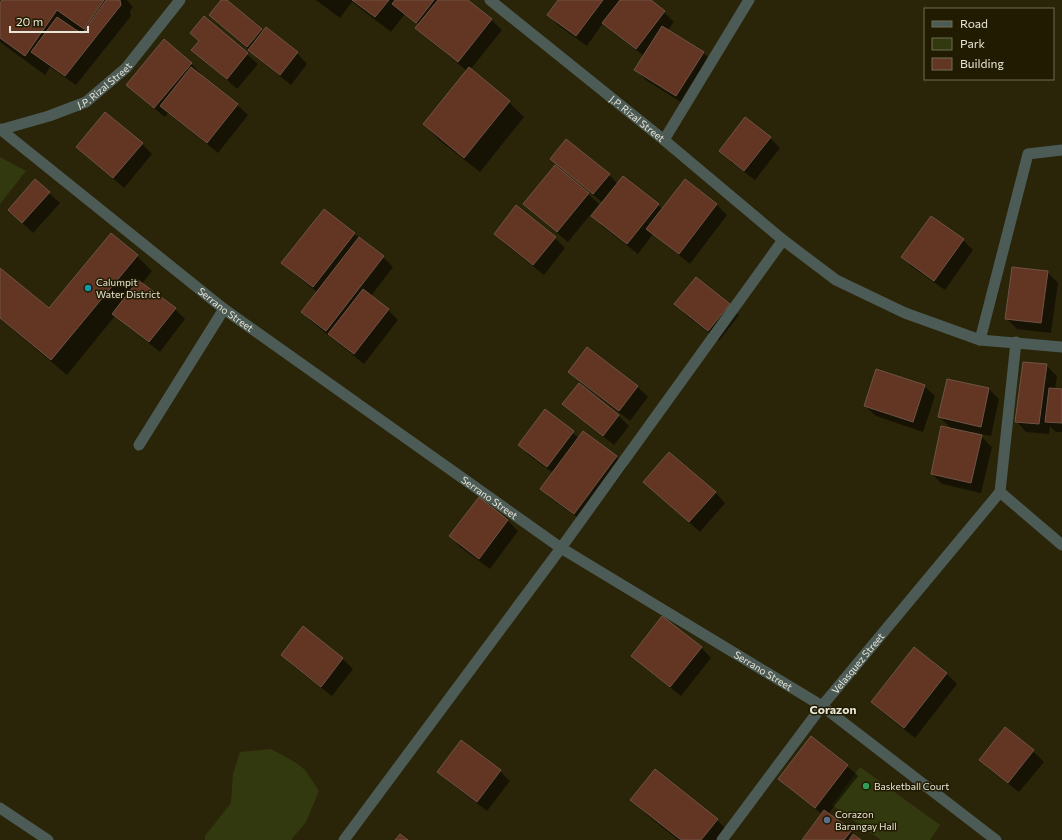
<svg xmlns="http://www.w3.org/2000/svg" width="1062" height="840" font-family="Commissioner,sans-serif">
  <rect width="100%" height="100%" fill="#2a2509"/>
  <g fill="#33390e">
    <path d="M0,157L26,171L0,204Z"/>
    <path d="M271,749L295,762L305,770L319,791L306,822L291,840H205V836L231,803L233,774L240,752Z"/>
    <path d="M860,767L940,825L930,840H881L832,805Z"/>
  </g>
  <g fill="#0007" fill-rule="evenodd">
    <path d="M3,0H127L133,7L130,11L131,16L76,85L50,67L45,75L0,42V4ZM77,29L83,33L82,35L76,31Z"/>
    <path d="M222,0H225L264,32L267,29L297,53L307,64L291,85L260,60L210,15Z"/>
    <path d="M316,0H467L492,20L502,30L470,70L509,102L524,117L480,172L439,140L424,124L467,71L427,38L417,28L420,25L404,12V15L391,32L352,2L340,18Z"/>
    <path d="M559,0H649L664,12L674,22L668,30L704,53L714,64L687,106L646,80L635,70L644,56L614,33L603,23L587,46L559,26L548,15Z"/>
    <path d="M204,17L258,64L237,89L193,49L200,42L191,33Z"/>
    <path d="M191,63L201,74L200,76L237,105L248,115L218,153L168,113L165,117L138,95L128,85Z"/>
    <path d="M770,138L780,148L755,180L731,162L721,151Z"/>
    <path d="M142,144L152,154L124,188L77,147Z"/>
    <path d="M551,159L609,175L618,184L658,205L662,209L685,180L717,205L727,215L690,264L653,234L638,254L603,227L593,216L603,203L562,169Z"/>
    <path d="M49,193L60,203L33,233L9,210Z"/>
    <path d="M588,194L599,204L568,242L534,214L524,204Z"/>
    <path d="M324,210L383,257L393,267L371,296L388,310L398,320L364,364L312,322L302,312L317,292L293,273L283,263Z"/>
    <path d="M495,234L555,238L565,248L544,275L505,244Z"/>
    <path d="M963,240L973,250L945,290L912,267L902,257Z"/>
    <path d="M137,256L152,271L142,284L175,309L185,319L160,352L124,324L115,316L67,375L0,319V269L49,309Z"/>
    <path d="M1047,272L1058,283L1051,333L1017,329L1006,318Z"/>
    <path d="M675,304L729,305L739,315L719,341L686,315Z"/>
    <path d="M588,348L638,387L648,397L630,421L580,382L570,372Z"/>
    <path d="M1046,365L1057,376L1055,389L1062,390V432H1056L1050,426L1049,434L1026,432L1016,421Z"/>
    <path d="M924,386L935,396L923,432L876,416L865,406Z"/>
    <path d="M989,389L999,399L991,436L971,432V434L981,436L992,447L981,493L942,484L932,474L952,429L939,417Z"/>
    <path d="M564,404L618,415L629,426L614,445L574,414Z"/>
    <path d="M545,411L579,438L616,457L627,467L585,523L552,499L542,489L553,473L530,456L519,445Z"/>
    <path d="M644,482L715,492L725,503L700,532Z"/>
    <path d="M479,499L508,521L518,531L490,569L460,547L450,536Z"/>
    <path d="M303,628L343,659L353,669L332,696L292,665L282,655Z"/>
    <path d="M701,647L711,658L681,696L643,666L632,656Z"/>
    <path d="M914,648L947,674L957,684L915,738L882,712L872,702Z"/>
    <path d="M1005,728L1033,751L1044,762L1019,792L990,770L980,759Z"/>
    <path d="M811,737L847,766L858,776L828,814L851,831L860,840H803L822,814L790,789L779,779Z"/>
    <path d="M500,771L510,781L487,811L449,782L439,772Z"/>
    <path d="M631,800L717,820L732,835L729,840H678L647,815Z"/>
  </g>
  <g fill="#623622" stroke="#705347">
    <path d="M2,0H104L84,29L57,10L25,56L0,38V3Z"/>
    <path d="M106,0H120L121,5L65,76L31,52L57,17L82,34Z"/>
    <path d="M221,0H227L262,29L247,47L209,15Z"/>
    <path d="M352,0H389L375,17Z"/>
    <path d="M395,0H434L416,23L392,4Z"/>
    <path d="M438,0H468L492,19L458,62L415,28Z"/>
    <path d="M558,0H603L576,36L547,15Z"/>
    <path d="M620,0H651L665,11L636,49L602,23Z"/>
    <path d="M204,16L248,53L227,79L191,50L199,41L190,33Z"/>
    <path d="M662,26L704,52L676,96L634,70Z"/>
    <path d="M266,27L298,52L280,75L248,50Z"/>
    <path d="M164,39L192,63L154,108L126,85Z"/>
    <path d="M191,67L238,104L207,143L160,106Z"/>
    <path d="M469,67L510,101L464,158L423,124Z"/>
    <path d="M105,112L143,143L113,178L76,147Z"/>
    <path d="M745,117L771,137L744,171L719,151Z"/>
    <path d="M566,139L610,174L593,194L550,159Z"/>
    <path d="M555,165L589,193L557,232L523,204Z"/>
    <path d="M623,176L659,204L627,244L591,216Z"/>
    <path d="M35,179L50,192L22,223L8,210Z"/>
    <path d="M685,179L717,204L679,254L646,229Z"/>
    <path d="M516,205L556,237L533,265L494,234Z"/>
    <path d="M324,209L355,233L313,287L281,263Z"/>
    <path d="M931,216L964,239L934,281L901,257Z"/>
    <path d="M111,233L138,255L51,360L0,318V268L49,308Z"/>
    <path d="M359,237L384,256L326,331L301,312Z"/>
    <path d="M1012,267L1048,271L1041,323L1005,319Z"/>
    <path d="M696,277L730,304L708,331L674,304Z"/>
    <path d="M138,280L176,308L149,342L112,314Z"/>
    <path d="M363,289L389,309L354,354L328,334Z"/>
    <path d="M587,347L638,386L619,411L568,372Z"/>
    <path d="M1023,362L1047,364L1039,424L1015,422Z"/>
    <path d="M876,369L925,385L913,422L864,406Z"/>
    <path d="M947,379L989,388L981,427L938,417Z"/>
    <path d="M579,383L619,415L603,436L562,404Z"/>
    <path d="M1049,388L1062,389V423L1045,422Z"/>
    <path d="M545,409L574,431L547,467L518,445Z"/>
    <path d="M941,426L982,435L971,483L931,474Z"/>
    <path d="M583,431L617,456L574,514L540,489Z"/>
    <path d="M669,452L716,492L689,522L643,482Z"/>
    <path d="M479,497L508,520L479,559L449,536Z"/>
    <path d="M662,616L702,647L670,687L631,656Z"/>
    <path d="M303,626L343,658L321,687L281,655Z"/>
    <path d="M914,647L947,673L904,728L871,702Z"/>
    <path d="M1005,727L1034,750L1008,783L979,760Z"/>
    <path d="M811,736L848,765L815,808L778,779Z"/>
    <path d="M461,740L501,770L477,802L437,772Z"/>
    <path d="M655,769L718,819L701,840H681L630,800Z"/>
    <path d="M824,810L852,830L844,840H802Z"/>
    <path d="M400,834L408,840H395Z"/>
    <path d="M853,834L861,840H849Z"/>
  </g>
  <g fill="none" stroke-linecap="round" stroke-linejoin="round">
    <g stroke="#4c5b56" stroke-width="11">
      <path d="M664,140L749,0"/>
      <path d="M139,445L224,309"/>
    </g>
    <g stroke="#4c5b56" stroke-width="11">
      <path id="s1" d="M0,129L224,309L561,548L822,706L996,840"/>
      <path d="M980,340L1028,154L1062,150"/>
      <path d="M1000,492L1016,342"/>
      <path d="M1000,492L1062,545"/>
      <path d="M0,808L48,840"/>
      <path d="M344,840L561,548L783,240"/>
      <path id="s2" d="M722,840L822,706L1000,492"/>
    </g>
    <g stroke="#4c5b56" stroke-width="11">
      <path id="s3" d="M490,0L664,140L783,240L836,280L905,313L980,340L1062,347"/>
      <path id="s4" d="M0,130L49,116L86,102L126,68L180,0"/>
    </g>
  </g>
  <circle fill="#0f9aa8" stroke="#201b01" stroke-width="1.5" cx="88" cy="288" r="4"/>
  <circle fill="#2e9e5b" stroke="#201b01" stroke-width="1.5" cx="866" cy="786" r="4"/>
  <circle fill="#5c6f8a" stroke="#201b01" stroke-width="1.5" cx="827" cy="820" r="4"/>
  <g text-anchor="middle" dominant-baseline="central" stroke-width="3" stroke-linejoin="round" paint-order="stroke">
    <g font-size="10" fill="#e8e6d6" stroke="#201b01">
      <text stroke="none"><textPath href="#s4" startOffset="115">J.P. Rizal Street</textPath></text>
      <text stroke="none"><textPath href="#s3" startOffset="189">J.P. Rizal Street</textPath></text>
      <text stroke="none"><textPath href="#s1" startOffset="289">Serrano Street</textPath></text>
      <text stroke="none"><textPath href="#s1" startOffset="613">Serrano Street</textPath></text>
      <text stroke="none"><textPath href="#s2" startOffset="223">Velasquez Street</textPath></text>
      <text stroke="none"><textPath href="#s1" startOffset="937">Serrano Street</textPath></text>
    </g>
    <g font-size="10" fill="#e8e6d6" stroke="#201b01" text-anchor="start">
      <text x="96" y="282">Calumpit<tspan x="96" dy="12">Water District</tspan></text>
      <text x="874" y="786">Basketball Court</text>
      <text x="835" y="814">Corazon<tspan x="835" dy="12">Barangay Hall</tspan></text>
    </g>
    <g font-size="12" font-weight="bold" fill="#e8e6d6" stroke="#201b01">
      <text x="833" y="709">Corazon</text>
    </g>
  </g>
  <rect x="924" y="8" width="130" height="72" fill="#201b01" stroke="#706c56"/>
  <rect x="932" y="21" width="20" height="6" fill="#4c5b56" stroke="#706c56"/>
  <text x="960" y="28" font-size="12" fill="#e8e6d6">Road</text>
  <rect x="932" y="38" width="20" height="12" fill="#33390e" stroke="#706c56"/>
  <text x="960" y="48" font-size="12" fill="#e8e6d6">Park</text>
  <rect x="932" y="58" width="20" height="12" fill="#623622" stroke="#706c56"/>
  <text x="960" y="68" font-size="12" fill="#e8e6d6">Building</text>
  <path d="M10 26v6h78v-6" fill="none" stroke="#e8e6d6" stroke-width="2"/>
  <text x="16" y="26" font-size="12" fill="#e8e6d6" stroke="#201b01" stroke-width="3" paint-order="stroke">20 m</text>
</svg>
